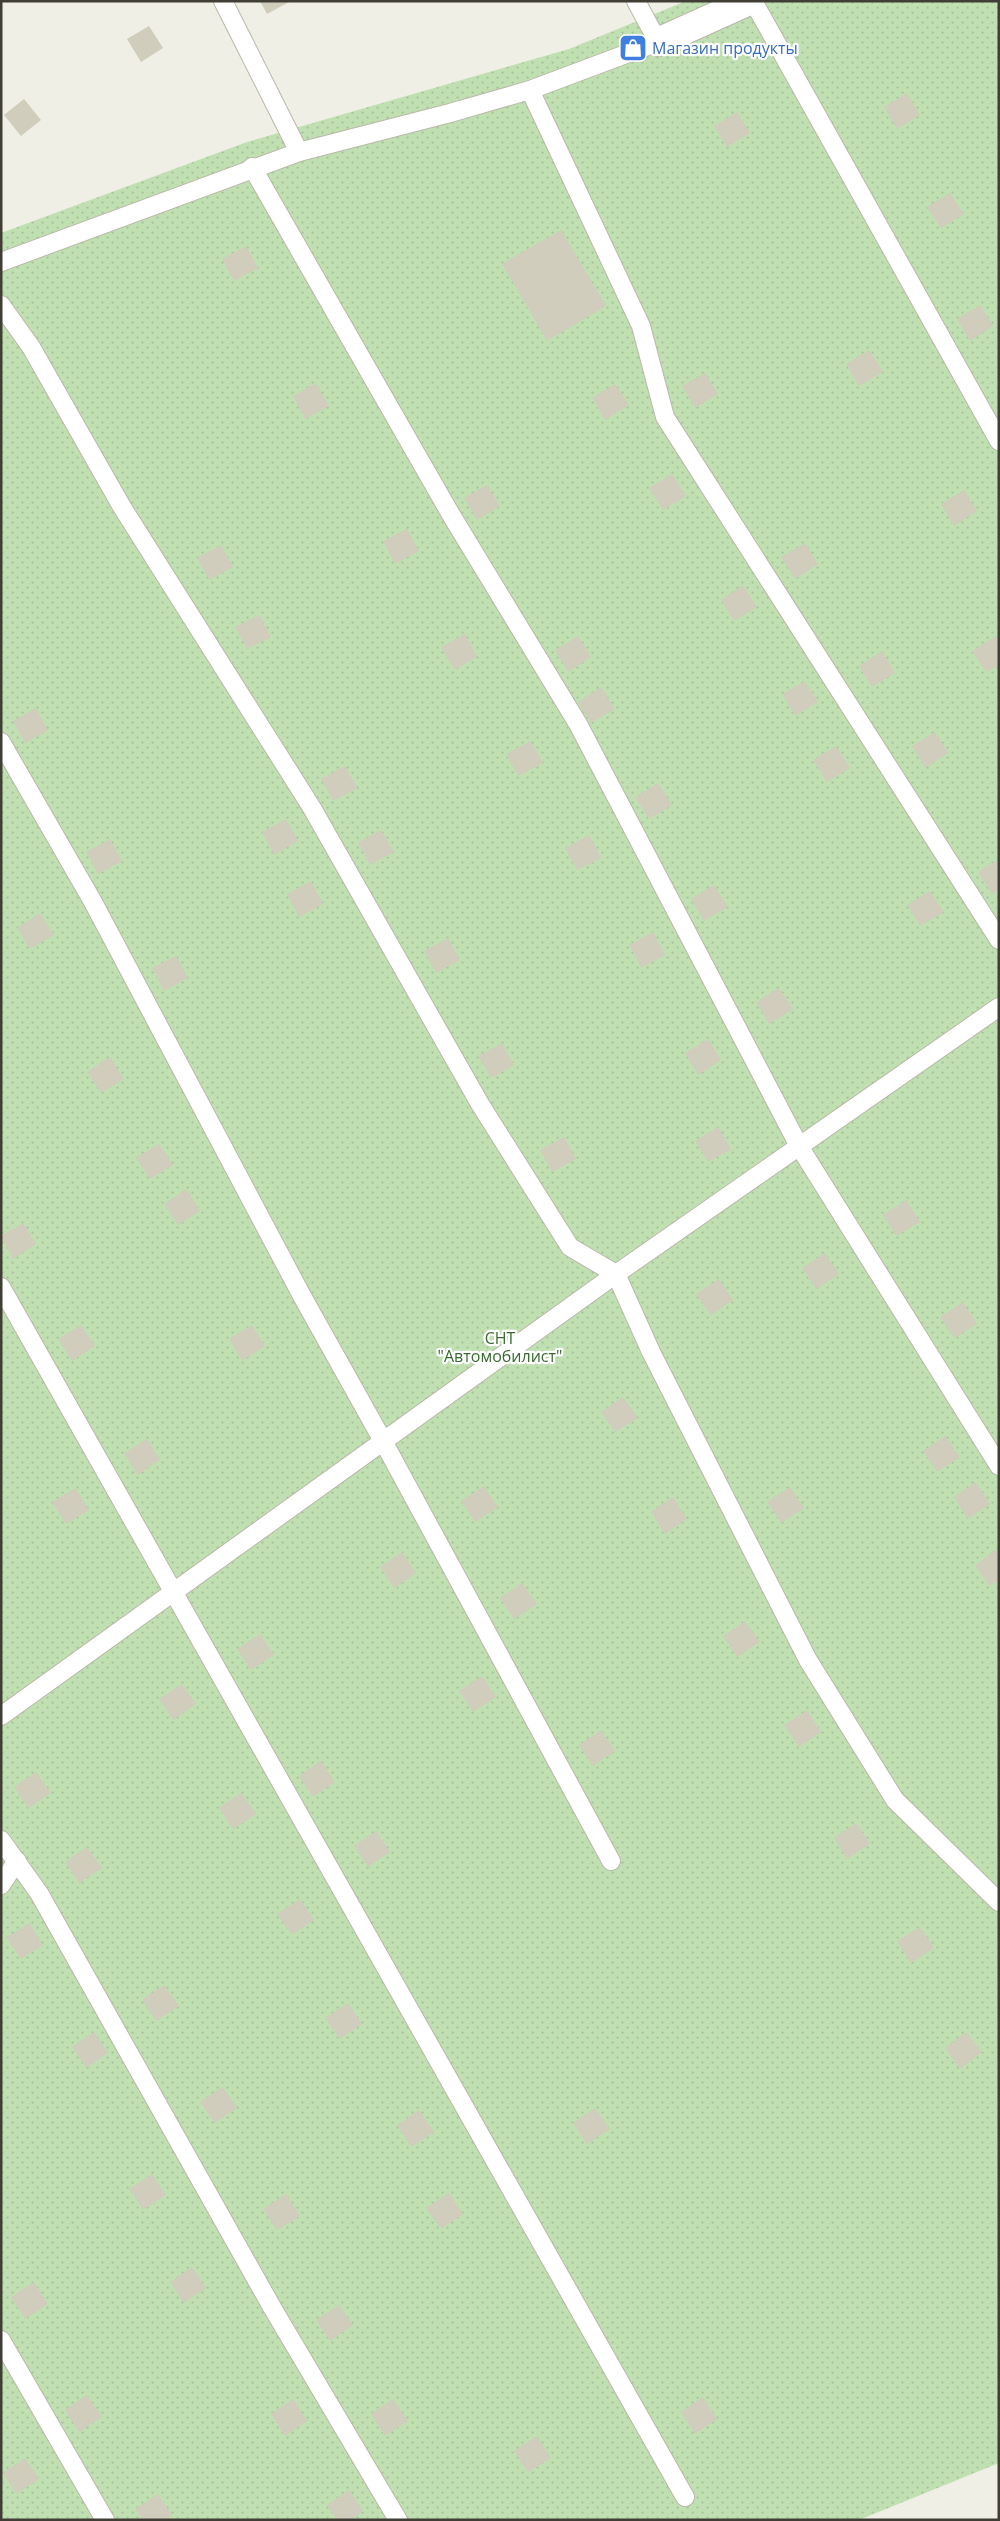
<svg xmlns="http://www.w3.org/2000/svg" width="1000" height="2521" font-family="'Open Sans',sans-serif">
  <defs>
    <pattern id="grass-dots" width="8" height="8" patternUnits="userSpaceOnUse" patternTransform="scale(1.25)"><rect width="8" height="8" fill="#c0e0b2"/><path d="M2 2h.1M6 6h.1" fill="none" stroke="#a6c19a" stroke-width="1.8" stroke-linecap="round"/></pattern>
  </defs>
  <rect width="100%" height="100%" fill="#f0efe5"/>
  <path fill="url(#grass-dots)" d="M686,1H999V2463L859,2520H1V233L247,142L569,49Z"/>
  <g fill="#d0cdbc">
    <path d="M260,1H291L267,14Z"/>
    <path d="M149,26L163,48L141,62L127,39Z"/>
    <path d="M907,93L920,115L897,129L884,107Z"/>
    <path d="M24,99L41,120L21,136L4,115Z"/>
    <path d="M737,112L750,133L727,147L714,126Z"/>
    <path d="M950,193L964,214L941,228L927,207Z"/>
    <path d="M561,230L606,306L547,341L502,264Z"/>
    <path d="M246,246L258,268L234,281L222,259Z"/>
    <path d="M980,305L993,326L970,341L957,319Z"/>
    <path d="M869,350L883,372L859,386L846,364Z"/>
    <path d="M705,373L718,394L695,408L682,386Z"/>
    <path d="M316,383L329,406L305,419L293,396Z"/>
    <path d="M615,384L629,405L605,420L592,398Z"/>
    <path d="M672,474L686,496L663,510L649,488Z"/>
    <path d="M487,485L500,506L477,520L464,498Z"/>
    <path d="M964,490L977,511L954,526L941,504Z"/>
    <path d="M407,529L419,551L395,564L383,541Z"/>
    <path d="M805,543L818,564L795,579L781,557Z"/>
    <path d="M221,545L233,567L209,580L197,558Z"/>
    <path d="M743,585L757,607L734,621L721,600Z"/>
    <path d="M259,615L271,637L247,649L235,627Z"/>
    <path d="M465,634L477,657L454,670L441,647Z"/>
    <path d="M578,636L591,657L568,672L555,650Z"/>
    <path d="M996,636L999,641V665L986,672L972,651Z"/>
    <path d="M882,651L895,673L872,687L859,666Z"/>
    <path d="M805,681L818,702L795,716L782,694Z"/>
    <path d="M601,687L615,709L591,723L578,702Z"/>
    <path d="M36,708L48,730L25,743L13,721Z"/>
    <path d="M935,732L948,753L925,768L912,746Z"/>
    <path d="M530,741L543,763L518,776L506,754Z"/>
    <path d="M836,746L850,768L827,782L813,760Z"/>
    <path d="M345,766L357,788L333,801L321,779Z"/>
    <path d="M658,783L672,805L649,819L635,797Z"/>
    <path d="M286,819L298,841L274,855L262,832Z"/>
    <path d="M381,830L394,852L370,865L358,843Z"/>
    <path d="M589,835L601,858L577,870L565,848Z"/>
    <path d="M110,839L122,861L98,874L86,852Z"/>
    <path d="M999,859V889L992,894L978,872Z"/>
    <path d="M311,881L323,904L299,917L287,894Z"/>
    <path d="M714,885L728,907L704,921L691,899Z"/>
    <path d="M930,891L944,912L920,926L907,905Z"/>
    <path d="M40,913L54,935L30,949L17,928Z"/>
    <path d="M653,932L665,955L641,968L629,945Z"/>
    <path d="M448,938L460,960L436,973L424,951Z"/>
    <path d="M176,956L188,978L164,991L152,968Z"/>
    <path d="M779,988L793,1009L769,1024L756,1002Z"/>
    <path d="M708,1039L721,1060L698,1075L685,1053Z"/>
    <path d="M502,1043L514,1065L491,1078L478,1056Z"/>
    <path d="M110,1057L124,1079L101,1093L87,1072Z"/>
    <path d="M718,1127L731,1149L708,1162L695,1141Z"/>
    <path d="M564,1137L576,1159L552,1172L540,1150Z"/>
    <path d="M159,1144L173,1165L150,1179L136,1158Z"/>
    <path d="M187,1189L200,1211L178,1225L164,1204Z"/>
    <path d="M906,1200L920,1222L896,1236L883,1215Z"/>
    <path d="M23,1223L36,1244L13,1259L1,1236Z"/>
    <path d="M825,1253L839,1274L816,1289L802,1268Z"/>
    <path d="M719,1279L733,1300L711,1315L696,1294Z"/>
    <path d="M963,1302L977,1324L954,1338L940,1317Z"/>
    <path d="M81,1325L95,1346L72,1361L58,1339Z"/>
    <path d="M252,1325L265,1346L242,1361L229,1339Z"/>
    <path d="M623,1397L638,1418L615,1432L601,1412Z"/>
    <path d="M945,1436L960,1457L937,1472L923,1451Z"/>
    <path d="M147,1439L160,1460L137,1475L124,1453Z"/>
    <path d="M976,1482L990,1504L968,1519L954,1497Z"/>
    <path d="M484,1486L498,1507L475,1522L461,1501Z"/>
    <path d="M790,1487L804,1508L781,1523L767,1502Z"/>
    <path d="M75,1488L89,1510L66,1524L52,1502Z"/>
    <path d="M673,1497L687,1519L665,1534L651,1512Z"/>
    <path d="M997,1549L999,1580L989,1586L975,1565Z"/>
    <path d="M402,1552L416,1573L394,1588L380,1567Z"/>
    <path d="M522,1583L537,1604L514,1619L500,1598Z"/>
    <path d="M745,1621L760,1642L737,1657L723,1636Z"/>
    <path d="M260,1634L274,1655L251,1670L237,1649Z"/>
    <path d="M482,1676L496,1697L473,1712L459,1691Z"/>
    <path d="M182,1684L196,1704L173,1720L159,1699Z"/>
    <path d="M807,1710L821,1732L799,1747L784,1725Z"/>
    <path d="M601,1730L615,1751L593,1766L579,1745Z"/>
    <path d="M321,1761L335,1782L313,1797L299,1776Z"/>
    <path d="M36,1772L51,1793L28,1808L14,1787Z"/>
    <path d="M241,1793L256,1814L233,1829L219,1808Z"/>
    <path d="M856,1823L870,1844L847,1859L834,1838Z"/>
    <path d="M376,1831L390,1852L368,1867L354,1846Z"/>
    <path d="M87,1847L102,1868L79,1883L65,1862Z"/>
    <path d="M300,1899L314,1920L292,1935L277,1914Z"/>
    <path d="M29,1923L43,1945L21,1959L6,1938Z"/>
    <path d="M920,1927L934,1948L911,1963L897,1941Z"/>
    <path d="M164,1985L179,2006L156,2021L142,2000Z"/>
    <path d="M348,2003L362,2024L340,2039L325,2018Z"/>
    <path d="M94,2032L108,2053L86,2068L72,2047Z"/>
    <path d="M966,2032L982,2052L960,2069L945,2048Z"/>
    <path d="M223,2087L237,2108L215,2123L200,2102Z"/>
    <path d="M595,2108L610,2129L587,2144L573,2123Z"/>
    <path d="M419,2110L434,2132L411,2147L397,2125Z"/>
    <path d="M152,2174L166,2195L143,2210L129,2189Z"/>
    <path d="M449,2193L463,2214L441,2229L426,2208Z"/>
    <path d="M286,2194L300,2216L277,2230L263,2209Z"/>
    <path d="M192,2267L206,2288L184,2303L170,2282Z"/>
    <path d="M34,2282L48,2304L25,2319L11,2297Z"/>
    <path d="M339,2305L353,2325L330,2341L316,2320Z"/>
    <path d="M87,2395L102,2417L79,2432L65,2410Z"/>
    <path d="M703,2397L717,2419L695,2434L681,2412Z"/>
    <path d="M293,2399L307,2421L285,2436L271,2414Z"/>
    <path d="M393,2399L408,2421L385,2436L371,2414Z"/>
    <path d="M537,2436L551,2458L528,2472L514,2451Z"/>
    <path d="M25,2458L39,2479L16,2494L3,2473Z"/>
    <path d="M349,2490L363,2511L351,2520H337L327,2505Z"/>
    <path d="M158,2494L172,2515L165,2520H143L135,2509Z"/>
  </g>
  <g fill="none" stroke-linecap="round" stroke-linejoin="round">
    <defs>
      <g id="service">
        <path d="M223,1L299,152"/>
        <path d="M753,1L999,441"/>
        <path d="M530,90L641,326L665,417L999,940"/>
        <path d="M252,167L450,513L578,724L799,1146L999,1466"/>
        <path d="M1,262L299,152L450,113L530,90L658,42L636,1"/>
        <path d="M1,305L31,347L122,507L312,808L480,1104L570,1247L616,1274L651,1352L808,1660L895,1800L999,1902"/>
        <path d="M1,742L93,902L302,1296L383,1441L611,1861"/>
        <path d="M1,1287L685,2497"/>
        <path d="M1,1716L616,1274L999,1007"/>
        <path d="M1,1840L39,1893L273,2309L398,2520"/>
        <path d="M1,1885L17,1861"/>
        <path d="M1,2340L105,2520"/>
      </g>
      <path id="minor" d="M658,42L749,1"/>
    </defs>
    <use href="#service" stroke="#bab8a9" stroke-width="20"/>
    <use href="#minor" stroke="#bab8a9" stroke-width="30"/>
    <use href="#service" stroke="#fff" stroke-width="18"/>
    <use href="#minor" stroke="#fff" stroke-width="28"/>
  </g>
  <defs>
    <symbol id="shop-square" viewBox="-11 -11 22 22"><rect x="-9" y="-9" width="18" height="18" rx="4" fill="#3f7fe0" stroke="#fff"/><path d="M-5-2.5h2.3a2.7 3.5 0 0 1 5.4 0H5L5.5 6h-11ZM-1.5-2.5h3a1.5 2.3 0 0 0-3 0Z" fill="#fff"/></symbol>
  </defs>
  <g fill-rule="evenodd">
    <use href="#shop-square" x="617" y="32" width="32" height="32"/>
  </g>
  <g text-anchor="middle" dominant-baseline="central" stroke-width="4.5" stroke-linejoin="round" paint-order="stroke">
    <g font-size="16" fill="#366cbe" stroke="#fff" text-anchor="start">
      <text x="652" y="48">Магазин продукты</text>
    </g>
    <g font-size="16" fill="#396b30" stroke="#fff">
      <text x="500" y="1338">СНТ<tspan x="500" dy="18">"Автомобилист"</tspan></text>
    </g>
  </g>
  <rect width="1000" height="2521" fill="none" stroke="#413f35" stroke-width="5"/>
</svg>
